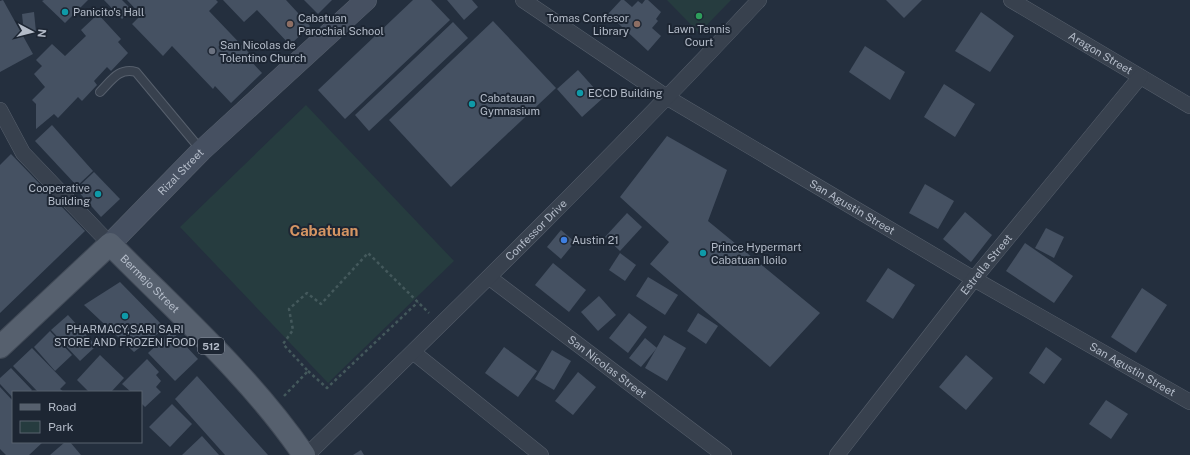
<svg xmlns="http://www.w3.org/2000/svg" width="1190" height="455" font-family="'Public Sans',sans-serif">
  <rect width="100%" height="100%" fill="#242f3e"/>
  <g fill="#263c3f">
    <path d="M667,0H731L699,33Z"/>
    <path d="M306,105L454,261L328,383L180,227Z"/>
  </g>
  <g fill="#455162">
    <path d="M3,0L33,54L0,72V1Z"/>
    <path d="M44,0H88L65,23L42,1Z"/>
    <path d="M104,0H122L132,10L122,19Z"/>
    <path d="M127,0H216L218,2L209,11L251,55L248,58L262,73L231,103L215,86L213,89L172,46L163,56L132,24L141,15Z"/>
    <path d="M223,0H286L310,26L290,45L257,10L244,22Z"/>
    <path d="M304,0H332L318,14Z"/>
    <path d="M413,0H431L450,20L345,119L318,90Z"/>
    <path d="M447,0H472L478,7L464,20Z"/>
    <path d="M621,0H624L632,7L638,1L642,4L645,0H648L661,12L656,19L658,21L652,28L661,36L648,51L608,14Z"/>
    <path d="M886,0H922L904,18Z"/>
    <path d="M34,12L36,32L24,34L22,14Z"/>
    <path d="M981,12L1014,36L990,72L955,51Z"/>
    <path d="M98,14L121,39L118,42L128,53L111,71L107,67L94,81L97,85L82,101L78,97L58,118L54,114L36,129V104L32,100L45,87L34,74L42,66L36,60L52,44L65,56L86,36L81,30Z"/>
    <path d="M493,21L556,88L451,187L389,120Z"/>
    <path d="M453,22L468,38L369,131L355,115Z"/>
    <path d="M865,46L905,72L890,100L849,72Z"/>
    <path d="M578,70L603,98L582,117L557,89Z"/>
    <path d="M944,84L975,104L955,137L924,117Z"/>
    <path d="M52,125L93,171L77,186L35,141Z"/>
    <path d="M667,136L727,170L708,221L820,313L770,367L650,264L669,242L620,197Z"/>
    <path d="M11,154L85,231L0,313V165Z"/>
    <path d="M94,172L120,199L101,217L76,189Z"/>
    <path d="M925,184L954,201L938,229L909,213Z"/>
    <path d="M965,212L992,235L971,262L943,239Z"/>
    <path d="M627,213L642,227L620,251L605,237Z"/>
    <path d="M1046,228L1064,237L1054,258L1035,248Z"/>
    <path d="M561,230L575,242L561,259L547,247Z"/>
    <path d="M1025,243L1073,276L1054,303L1006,271Z"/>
    <path d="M620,253L636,265L625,281L609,270Z"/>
    <path d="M553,263L586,290L569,312L535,285Z"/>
    <path d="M888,268L915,285L893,319L866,301Z"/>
    <path d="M648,277L678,295L665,315L636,296Z"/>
    <path d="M120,282L165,328L134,352L84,305Z"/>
    <path d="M1142,288L1167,305L1136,353L1111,337Z"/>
    <path d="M599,296L616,315L598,331L581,312Z"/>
    <path d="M629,313L647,327L628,353L609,338Z"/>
    <path d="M698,313L718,326L706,344L687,331Z"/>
    <path d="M68,315L96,346L80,361L51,330Z"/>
    <path d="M50,331L72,355L55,371L34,347Z"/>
    <path d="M172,331L198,359L175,381L148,353Z"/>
    <path d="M664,335L686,348L667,381L645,368Z"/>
    <path d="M645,338L657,348L641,367L629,358Z"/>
    <path d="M504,347L537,371L518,397L485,373Z"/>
    <path d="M1046,347L1062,359L1044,384L1029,373Z"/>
    <path d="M32,348L66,383L60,389L64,392H38L13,366Z"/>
    <path d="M552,350L571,361L554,390L535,379Z"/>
    <path d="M100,355L124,378L111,392H89L77,380Z"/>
    <path d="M966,355L993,378L966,410L939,387Z"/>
    <path d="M147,359L159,372L156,375L161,381L156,387L161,392L145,407L141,403V392H131L122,384Z"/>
    <path d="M11,368L32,390L30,392H13V398L0,384V378Z"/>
    <path d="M578,372L596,387L573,415L555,401Z"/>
    <path d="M197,376L268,455H225L175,399Z"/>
    <path d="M0,387L13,401V442H43L29,455H6L0,449Z"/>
    <path d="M1106,400L1128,414L1111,439L1089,424Z"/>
    <path d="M172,404L192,424L170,447L149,427Z"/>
    <path d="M202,436L219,455H182Z"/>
    <path d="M65,442H70L81,455H50Z"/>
    <path d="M361,450L364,455H353Z"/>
  </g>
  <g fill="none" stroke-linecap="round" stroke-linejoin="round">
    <defs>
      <path id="lane" d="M100,92C111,81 119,67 136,72L201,150"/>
      <g id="street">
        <path id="s1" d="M523,0L668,98L974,279L1190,402"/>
        <path id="s2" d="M1011,0L1190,106"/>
        <path d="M0,110L23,153L110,244"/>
        <path id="s3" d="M490,278L724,455"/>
        <path d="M413,352L541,455"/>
        <path id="s4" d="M307,455C460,306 613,157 759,0"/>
        <path id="s5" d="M837,455L974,279L1140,77"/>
      </g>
      <g id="secondary">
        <path id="s6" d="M110,244L201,151L366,0"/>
      </g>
      <g id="primary">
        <path id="s7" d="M0,347L110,244C177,312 250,376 304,455"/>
      </g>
    </defs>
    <use href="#lane" stroke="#565f6c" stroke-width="10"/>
    <use href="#street" stroke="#565f6c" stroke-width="16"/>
    <use href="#secondary" stroke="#565f6c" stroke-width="22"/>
    <use href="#primary" stroke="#414a57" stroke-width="24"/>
    <g stroke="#44595c" stroke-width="2.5" stroke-dasharray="3 3" stroke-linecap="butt">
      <path d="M308,371L327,388L418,302"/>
      <path d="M284,396L308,371L283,344L293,330L289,309L307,293L321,304L368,253L429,313"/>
    </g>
    <use href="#lane" stroke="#38414e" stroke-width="8"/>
    <use href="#street" stroke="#38414e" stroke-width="15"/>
    <use href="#secondary" stroke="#465061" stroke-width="21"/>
    <use href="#primary" stroke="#56606e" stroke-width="22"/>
  </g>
  <g fill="#0f9aa8" stroke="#1d2633" stroke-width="1.5">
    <circle cx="65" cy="12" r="4"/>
    <circle cx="580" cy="93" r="4"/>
    <circle cx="472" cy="104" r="4"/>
    <circle cx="98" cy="194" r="4"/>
    <circle cx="703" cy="253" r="4"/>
    <circle cx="125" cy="316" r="4"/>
  </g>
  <circle fill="#2e9e5b" stroke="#1d2633" stroke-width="1.5" cx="699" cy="16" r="4"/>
  <g fill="#8d6e63" stroke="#1d2633" stroke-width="1.5">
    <circle cx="290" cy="24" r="4"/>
    <circle cx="637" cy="24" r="4"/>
  </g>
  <circle fill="#6b7280" stroke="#1d2633" stroke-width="1.5" cx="212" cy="51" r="4"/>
  <circle fill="#3f7fe0" stroke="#1d2633" stroke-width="1.5" cx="564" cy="240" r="4"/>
  <g text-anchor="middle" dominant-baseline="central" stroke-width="4" stroke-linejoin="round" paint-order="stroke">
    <rect fill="#1d2633" stroke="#878f9c" stroke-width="1" x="198" y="338" width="26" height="16" rx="3"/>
    <g font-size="10" font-weight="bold" fill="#b4bcc9">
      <text x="211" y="346">512</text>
    </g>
    <g font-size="11" fill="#b4bcc9" stroke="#1d2633" text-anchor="start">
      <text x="73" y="12">Panicito's Hall</text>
      <text x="298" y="18">Cabatuan<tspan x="298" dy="13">Parochial School</tspan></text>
      <text x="629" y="18" text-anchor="end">Tomas Confesor<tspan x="629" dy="13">Library</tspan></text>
      <text x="699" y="29" text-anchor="middle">Lawn Tennis<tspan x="699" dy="13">Court</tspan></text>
      <text x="220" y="45">San Nicolas de<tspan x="220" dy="13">Tolentino Church</tspan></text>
      <text x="588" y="93">ECCD Building</text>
      <text x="480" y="98">Cabatauan<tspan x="480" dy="13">Gymnasium</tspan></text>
      <text x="90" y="188" text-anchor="end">Cooperative<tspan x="90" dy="13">Building</tspan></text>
      <text x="572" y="240">Austin 21</text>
      <text x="711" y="247">Prince Hypermart<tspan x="711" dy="13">Cabatuan Iloilo</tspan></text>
      <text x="125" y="329" text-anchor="middle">PHARMACY,SARI SARI<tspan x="125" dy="13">STORE AND FROZEN FOOD</tspan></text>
    </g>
    <g font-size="11" fill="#b4bcc9" stroke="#1d2633">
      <text stroke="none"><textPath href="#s2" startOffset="104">Aragon Street</textPath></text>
      <text stroke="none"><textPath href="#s6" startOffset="101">Rizal Street</textPath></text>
      <text stroke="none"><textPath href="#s1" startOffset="389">San Agustin Street</textPath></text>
      <text stroke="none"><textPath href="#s4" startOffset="321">Confessor Drive</textPath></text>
      <text stroke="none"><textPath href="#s5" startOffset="242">Estrella Street</textPath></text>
      <text stroke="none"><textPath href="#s7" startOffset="207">Bermejo Street</textPath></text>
      <text stroke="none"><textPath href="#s3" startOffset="147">San Nicolas Street</textPath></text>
      <text stroke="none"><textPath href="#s1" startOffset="713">San Agustin Street</textPath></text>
    </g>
    <g font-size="15" font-weight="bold" fill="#d59563" stroke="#1d2633">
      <text x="324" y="230">Cabatuan</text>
    </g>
  </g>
  <rect x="12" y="391" width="130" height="52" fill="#1d2633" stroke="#59626f"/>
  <rect x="20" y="404" width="20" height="6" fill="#56606e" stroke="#59626f"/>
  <text x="48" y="411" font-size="12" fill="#b4bcc9">Road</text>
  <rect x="20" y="421" width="20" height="12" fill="#263c3f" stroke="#59626f"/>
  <text x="48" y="431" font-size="12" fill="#b4bcc9">Park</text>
  <g transform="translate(32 32) rotate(97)" stroke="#1d2633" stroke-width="3" paint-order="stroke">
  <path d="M0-3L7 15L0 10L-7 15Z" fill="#b4bcc9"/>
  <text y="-6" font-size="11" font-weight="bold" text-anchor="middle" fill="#b4bcc9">N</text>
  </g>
</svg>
